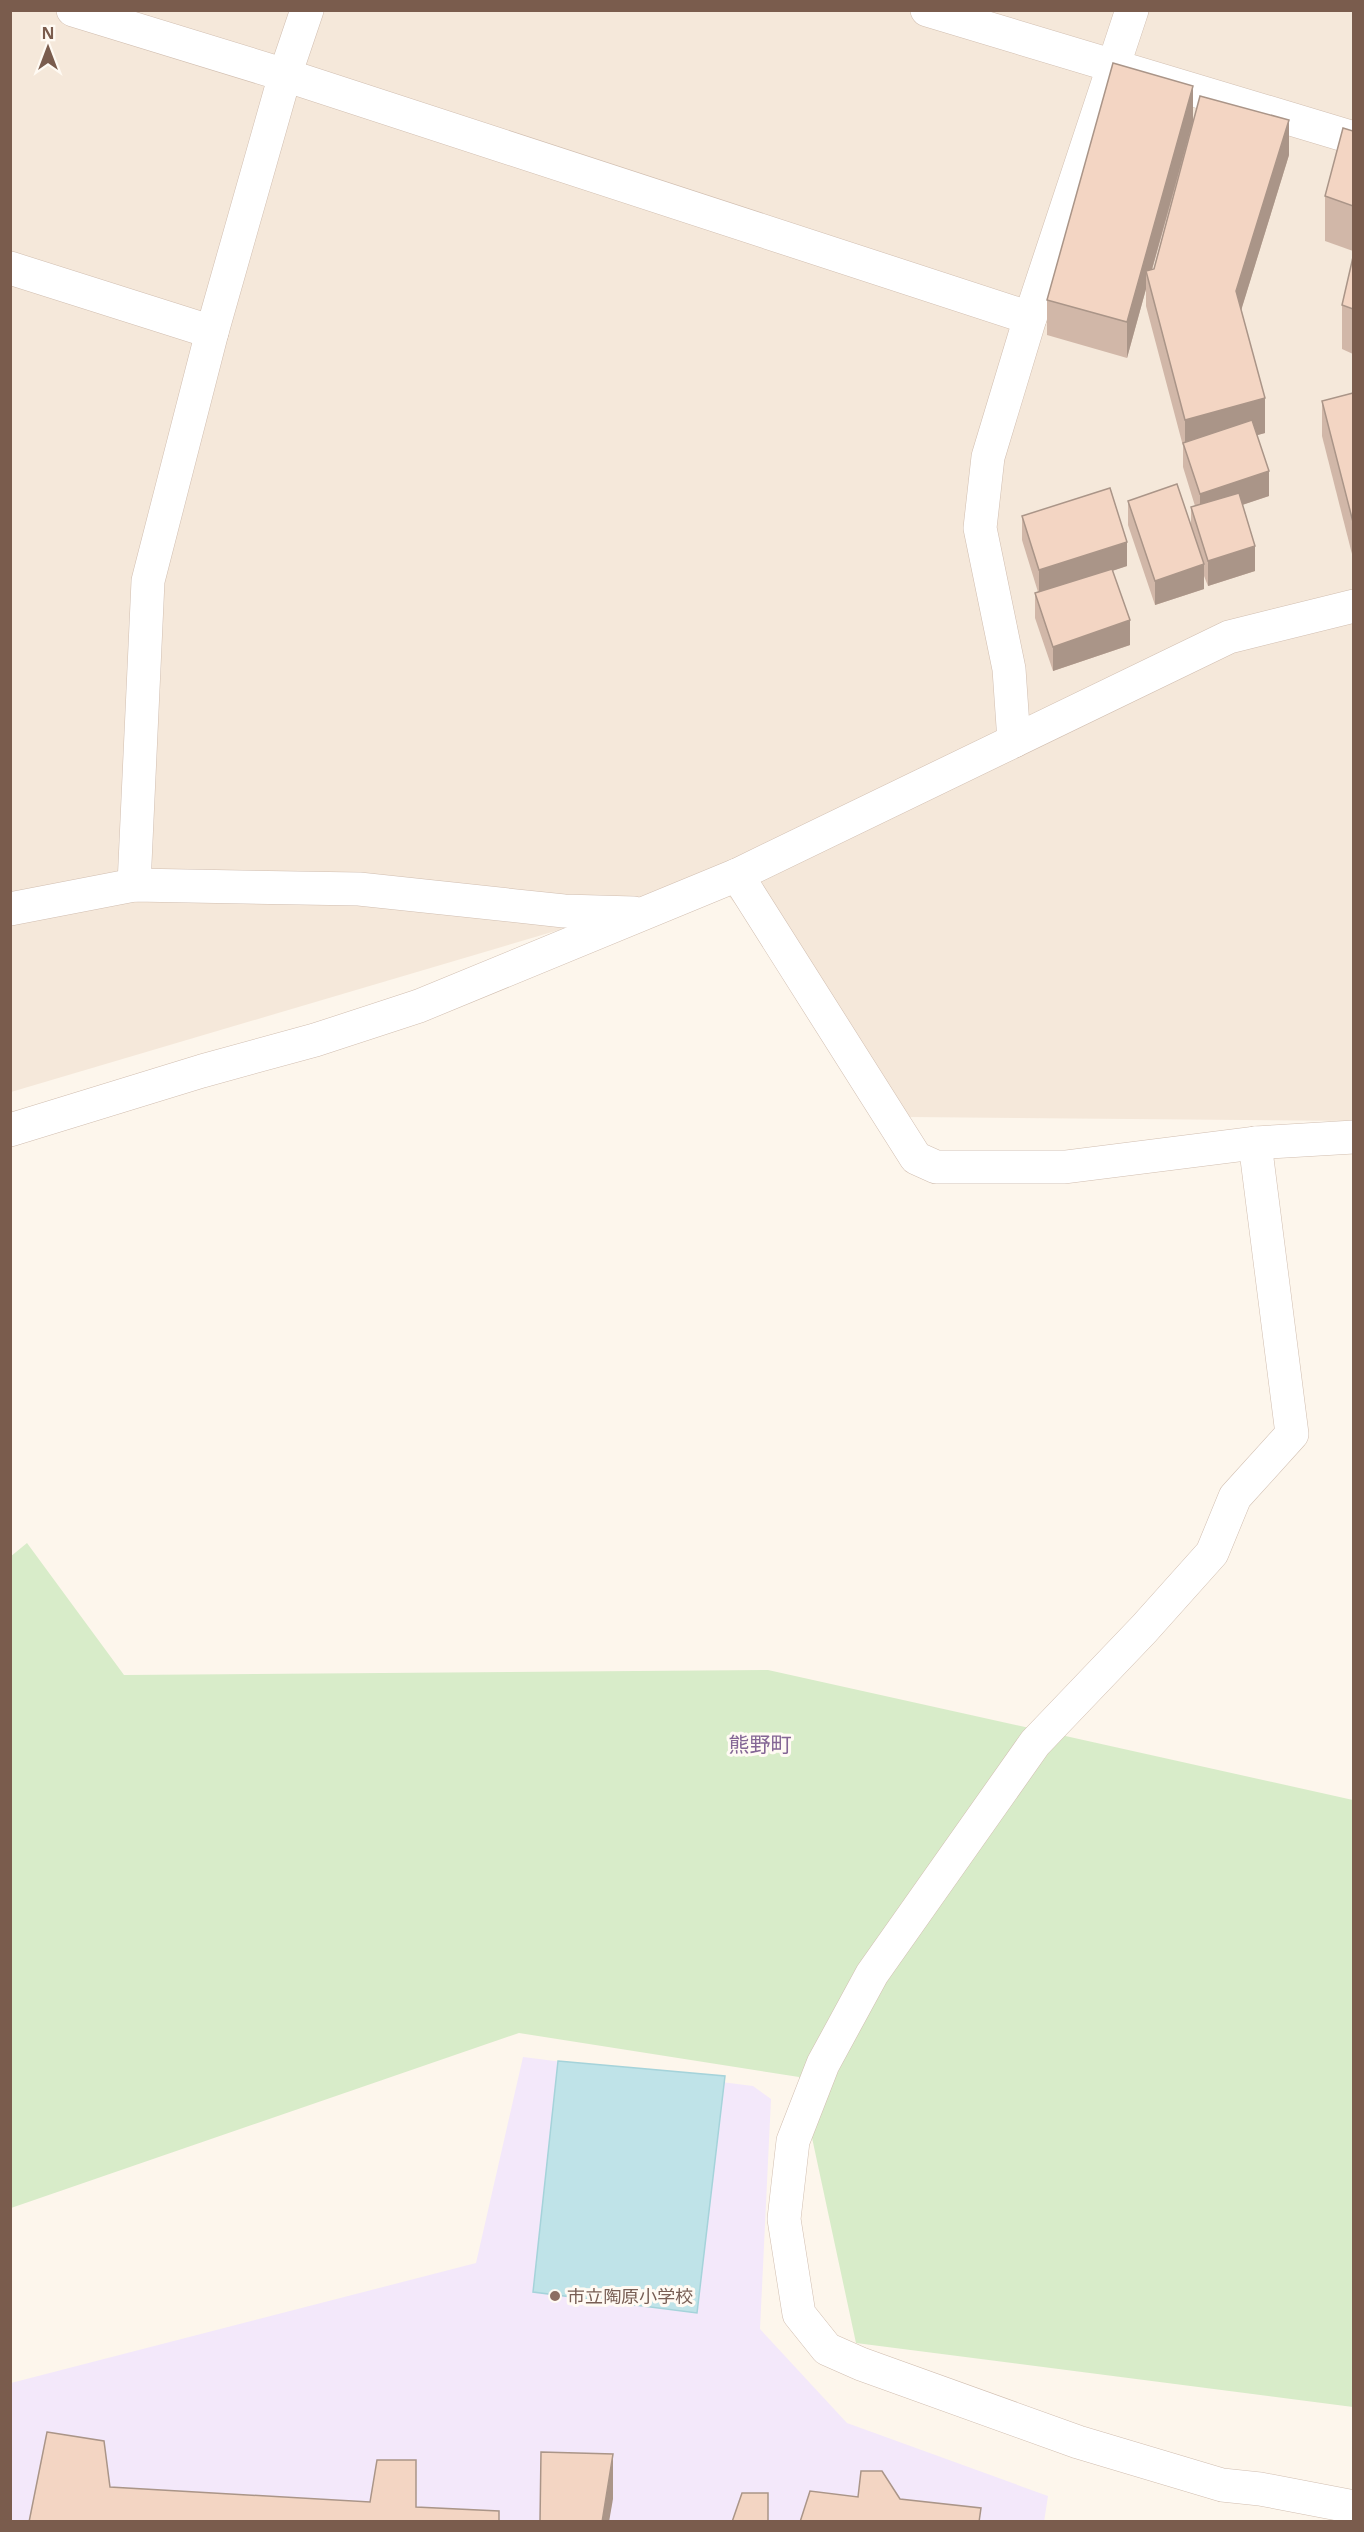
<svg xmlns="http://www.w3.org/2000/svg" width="1364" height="2532" font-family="'Noto Sans','Noto Sans JP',sans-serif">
  <rect width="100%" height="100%" fill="#fdf6ec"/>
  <path fill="#f5e8da" d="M11,11H1353V1121L910,1117L718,883L11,1092Z"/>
  <path fill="#f3e8fa" d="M523,2057L753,2086L771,2099L760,2329L847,2423L1048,2496L1044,2522H11V2383L476,2263Z"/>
  <path fill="#d8ecc9" d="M27,1543L124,1675L768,1670L1353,1800V2407L856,2343L799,2077L519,2033L11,2208L10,1557Z"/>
  <path fill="#bfe3e8" stroke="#a5d3da" stroke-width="1.5" d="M558,2061L725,2076L697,2313L533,2292Z"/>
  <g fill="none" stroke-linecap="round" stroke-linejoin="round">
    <defs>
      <g id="minor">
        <path d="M73,10L285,75L1030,318"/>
        <path d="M927,10L1354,138"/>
        <path d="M10,268L212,332"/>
        <path d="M1014,741L1009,669L980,528L988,457L1030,318L1132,10"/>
        <path d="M737,875L916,1158L936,1167H1065L1255,1143L1354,1137"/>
        <path d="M134,885L148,581L212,332L285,75L307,10"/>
        <path d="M10,909L134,885L359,889L564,911L634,913"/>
        <path d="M10,1130L202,1071L315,1040L419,1006L737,875L1229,637L1354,606"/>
        <path d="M1255,1143L1292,1434L1235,1497L1212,1553L1144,1629L1035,1743L872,1974L823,2064L793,2141L784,2219L799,2314L827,2349L861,2364L1078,2442L1222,2485L1260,2489L1354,2507"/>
      </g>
    </defs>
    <use href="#minor" stroke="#d1beb0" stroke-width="34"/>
    <use href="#minor" stroke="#fff" stroke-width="33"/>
  </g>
  <g fill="#d1b7a8" fill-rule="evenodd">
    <path d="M1193,119L1289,155L1241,310L1265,433L1257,435L1269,496L1242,505L1255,571L1208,586L1204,576V589L1155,605L1128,525V501L1191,524V507L1195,506L1183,467V446L1146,306V289L1127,358L1047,335V300ZM1184,156L1154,269L1152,270Z"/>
    <path d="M1353,131V251L1325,241V196Z"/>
    <path d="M1353,257V354L1342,349V305Z"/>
    <path d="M1353,393V558L1322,436V401Z"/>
    <path d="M1022,516L1127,566L1112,571L1130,645L1053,671L1035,618V593L1038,592L1022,540Z"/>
  </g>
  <g fill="#aa9588">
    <path d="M1193,86V121L1149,280L1146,271V289L1127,358V322Z"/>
    <path d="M1289,120V155L1236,327V291Z"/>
    <path d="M1265,398V433L1187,455L1185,450V420Z"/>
    <path d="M1269,471V496L1200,519V494Z"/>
    <path d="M1127,542V566L1039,595V570Z"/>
    <path d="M1255,546V571L1208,586V561Z"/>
    <path d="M1204,564V589L1155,605V581Z"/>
    <path d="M1130,620V645L1053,671V647Z"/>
    <path d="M613,2454V2499L609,2522H602Z"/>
  </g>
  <g fill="#f3d5c3" stroke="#aa9588" stroke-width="1.5">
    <path d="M1113,63L1193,86L1127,322L1047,300Z"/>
    <path d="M1200,96L1289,120L1236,291L1265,398L1185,420L1146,271L1154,269Z"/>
    <path d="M1343,128L1353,131V206L1325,196Z"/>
    <path d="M1353,257V309L1342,305Z"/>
    <path d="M1353,393V522L1322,401Z"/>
    <path d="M1252,420L1269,471L1200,494L1183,443Z"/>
    <path d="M1177,484L1204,564L1155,581L1128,501Z"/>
    <path d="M1110,488L1127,542L1039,570L1022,516Z"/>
    <path d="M1239,493L1255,546L1208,561L1191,507Z"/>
    <path d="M1112,569L1130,620L1053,647L1035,593Z"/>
    <path d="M47,2432L104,2441L110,2487L370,2502L377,2460H416V2507L499,2511V2522H29Z"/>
    <path d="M541,2452L613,2454L602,2522H540Z"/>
    <path d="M861,2471H882L900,2499L981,2508L979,2522H800L810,2491L858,2497Z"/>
    <path d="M742,2493H768V2522H732Z"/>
  </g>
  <circle fill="#8d6e63" stroke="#fffaf3" stroke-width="2" cx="555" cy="2296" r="6"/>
  <g text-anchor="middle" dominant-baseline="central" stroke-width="6" stroke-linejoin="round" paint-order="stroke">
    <g font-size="18" fill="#785e54" stroke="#fffaf3" text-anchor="start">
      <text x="567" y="2296">市立陶原小学校</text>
    </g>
    <g font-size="21" fill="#846695" stroke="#fffaf3">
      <text x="760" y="1744">熊野町</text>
    </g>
  </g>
  <rect width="1364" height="2532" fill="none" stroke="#7a5c4d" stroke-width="24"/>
  <g transform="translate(48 48)" stroke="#fffaf3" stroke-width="4.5" paint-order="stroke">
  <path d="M0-4.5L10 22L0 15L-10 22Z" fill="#7a5c4d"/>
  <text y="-9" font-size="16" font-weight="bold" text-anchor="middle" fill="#7a5c4d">N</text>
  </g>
</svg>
